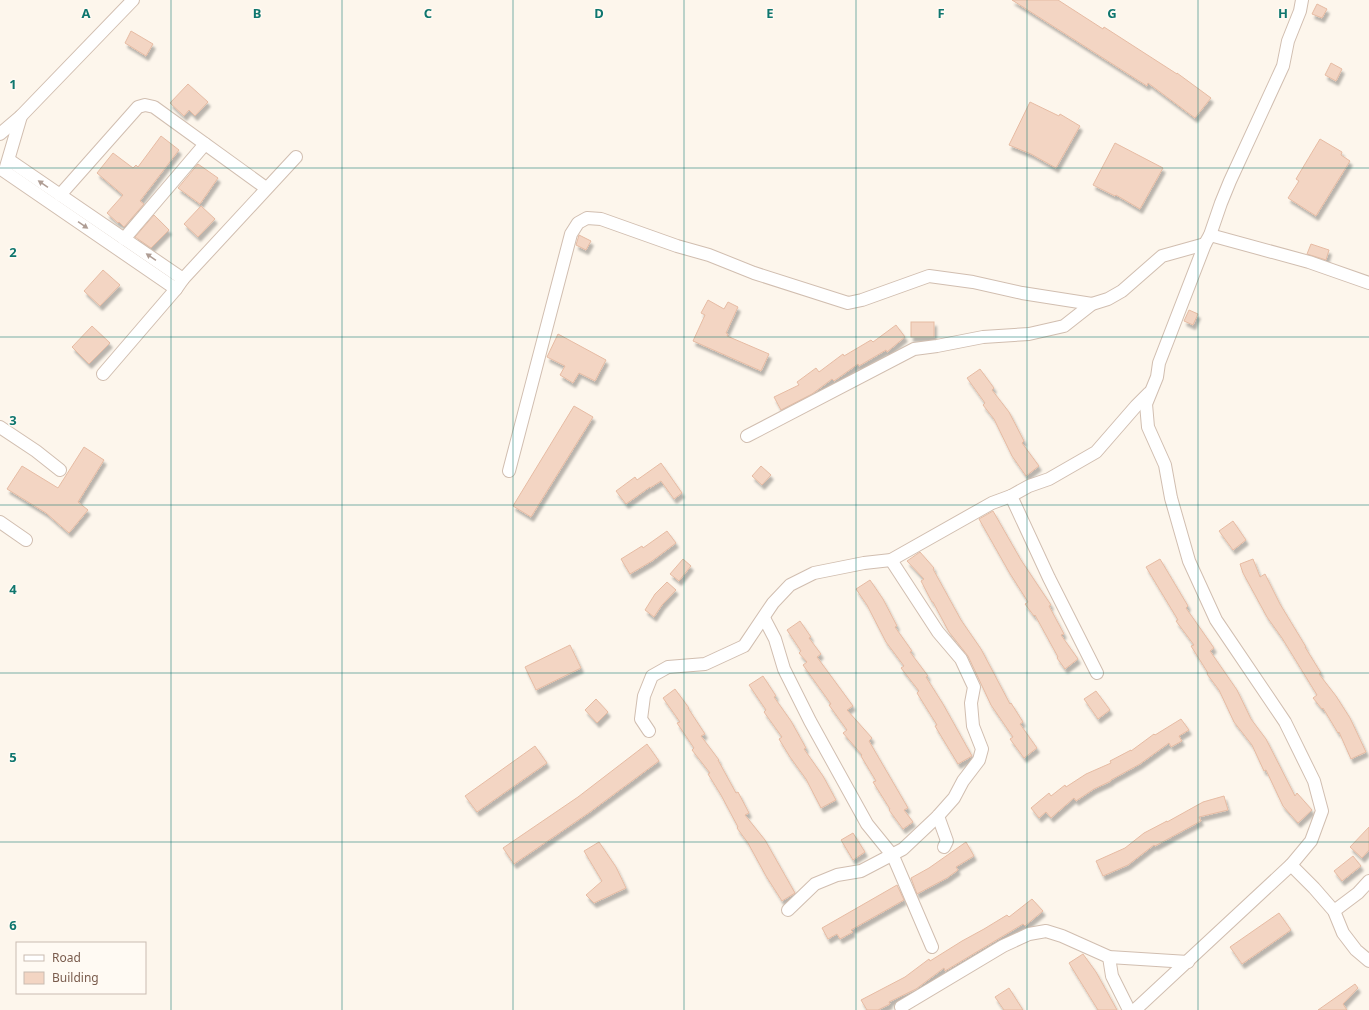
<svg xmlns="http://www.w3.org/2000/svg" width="1369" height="1010" font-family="'Noto Sans',sans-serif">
  <defs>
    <filter id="shadow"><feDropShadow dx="2.5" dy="4.5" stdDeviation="1" flood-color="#0004"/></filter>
  </defs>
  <rect width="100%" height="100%" fill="#fdf6ec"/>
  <g fill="#f3d5c3" stroke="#e6bba3" filter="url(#shadow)">
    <path d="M1012,0H1058L1103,29L1104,27L1177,74V73L1211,98L1195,118L1148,83L1147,86Z"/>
    <path d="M1317,4L1327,9L1322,18L1312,14Z"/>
    <path d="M131,31L153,44L146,56L125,43Z"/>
    <path d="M1331,63L1342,69L1336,81L1325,75Z"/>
    <path d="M188,84L208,102L195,116L189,110L184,116L170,103Z"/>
    <path d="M1030,102L1059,116L1060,114L1080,126L1056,168L1031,154L1009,145Z"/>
    <path d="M161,136L179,150L140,201L144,204L124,227L119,222L118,223L107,213L123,195L97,173L113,153L133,168L136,165L138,167Z"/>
    <path d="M1320,139L1342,152L1341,155L1350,161L1316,216L1288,198L1299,181L1296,179Z"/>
    <path d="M1115,143L1163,168L1140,209L1116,195L1115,196L1093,185Z"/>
    <path d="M198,164L218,178L200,204L178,188Z"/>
    <path d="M201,206L215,219L198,237L184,224Z"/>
    <path d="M154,215L169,230L151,248L135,237Z"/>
    <path d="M579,235L591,241L586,250L576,245Z"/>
    <path d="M1311,244L1329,250L1326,260L1307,254Z"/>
    <path d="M103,270L120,285L100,306L84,291Z"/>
    <path d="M708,300L724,309L728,302L738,307L726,333L728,334L727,336L769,354L761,371L693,341L705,315L701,313Z"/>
    <path d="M1189,310L1198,314L1193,325L1184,321Z"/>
    <rect x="911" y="322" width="23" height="15"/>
    <path d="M896,325L905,337L887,352L886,350L859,366L858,364L834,381L832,379L812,394L781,410L774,397L799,385L797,382L816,368L819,372L843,354L844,356L871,340L873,342Z"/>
    <path d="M92,326L110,343L89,364L72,347Z"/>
    <path d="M558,334L606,360L595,381L579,373L573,383L560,375L565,366L547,357Z"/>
    <path d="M980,369L994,388L992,390L1009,412L1024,441L1022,443L1039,466L1026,476L1012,456L994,419L983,405L985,403L967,378Z"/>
    <path d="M574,406L593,417L531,517L513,506Z"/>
    <path d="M84,447L104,460L78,502L88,510L69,533L46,513L7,489L22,466L58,488Z"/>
    <path d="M661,463L682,493L674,499L661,481L650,488V487L626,504L616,491L635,477L637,480Z"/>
    <path d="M761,466L771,475L762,485L752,476Z"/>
    <path d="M993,511L1021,560L1051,605L1049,606L1064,634L1061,635L1078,659L1065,669L1057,658L1058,657L1035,615L1034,616L1025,604L1028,602L1009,572L979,519Z"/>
    <path d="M1233,521L1246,540L1233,550L1219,531Z"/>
    <path d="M667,531L676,543L652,561L630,574L621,559L642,546L643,548Z"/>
    <path d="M920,552L934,568L933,569L961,620L981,649L1010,704L1011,703L1023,722L1020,724L1037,748L1024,758L1010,739L1013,737L991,705L968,656L949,632L933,602H932L921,581L924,579L907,561Z"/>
    <path d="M683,559L691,566L679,581L670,574Z"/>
    <path d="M1160,559L1188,606L1186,608L1214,648L1210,651L1237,690L1251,719L1266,739L1295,796L1297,793L1312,810L1298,823L1283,806L1266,770L1264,771L1252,745L1234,722L1219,690L1207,674L1208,673L1191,646L1194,645L1176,621L1178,620L1146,567Z"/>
    <path d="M1253,559L1260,577L1265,574L1280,604L1306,647H1305L1321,673L1319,674L1336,696L1350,718L1366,752L1351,759L1339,732L1338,733L1323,708L1322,709L1313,698L1317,695L1282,638L1267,617L1243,573L1240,564Z"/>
    <path d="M870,580L883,599L897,626L895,627L912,651L910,652L928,676L926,677L943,704L972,756L958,764L935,726L937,725L917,693L919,691L901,668L904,666L886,642L867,605L856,589Z"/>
    <path d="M667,582L676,590L662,605L654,617L645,610L655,594Z"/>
    <path d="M800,621L811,637L809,638L821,654L817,657L853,706L847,710L872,738L869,741L908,808L904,810L913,822L903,829L889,810L890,809L873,782L876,781L861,756L862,755L843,733L847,730L829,705L831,704L803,665L807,662L799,653L801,651L787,630Z"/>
    <path d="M570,645L581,668L536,690L525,667Z"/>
    <path d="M763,676L776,696L774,697L791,721L806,748L804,749L823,776L836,800L821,808L806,779L790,757L779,739L782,737L764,712L766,710L749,685Z"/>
    <path d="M675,689L689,708H688L705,734L701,736L719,760H718L736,793L738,792L749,813L745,815L765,840L795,893L782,901L766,876L748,843L737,828L738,827L721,795L708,774L710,773L692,750L694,748L677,723L680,722L663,698Z"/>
    <path d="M1096,691L1110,710L1098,719L1084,699Z"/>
    <path d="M596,699L608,712L597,723L585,710Z"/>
    <path d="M1181,719L1189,730L1179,736L1182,741L1171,747L1169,743L1140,764L1111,780V781L1094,789L1076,801L1074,798L1051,818L1046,812L1039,818L1031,808L1049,793L1051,796L1065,785L1066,787L1086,774L1111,763L1110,761L1131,750V751L1154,734L1155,735Z"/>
    <path d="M647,744L659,761L590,812L514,864L503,848L578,797Z"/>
    <path d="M535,746L547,763L477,812L465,796Z"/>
    <path d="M1224,796L1228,810L1199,817L1201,821L1155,846L1154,845L1128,865L1103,876L1096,861L1125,848L1144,833L1167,821V822L1203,802Z"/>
    <path d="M1369,827V850L1362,858L1350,847Z"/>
    <path d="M853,833L865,852L853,860L841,840Z"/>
    <path d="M599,842L616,867L626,888L594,903L586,895L602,881L584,851Z"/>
    <path d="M966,842L974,856L956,867L958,870L947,878L917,894L911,878L929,868Z"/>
    <path d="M1353,856L1361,866L1342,881L1334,871Z"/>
    <path d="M897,885L904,900L851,930L853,932L840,939L837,934L828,939L822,928Z"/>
    <path d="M1032,899L1043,911L1025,926L1023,924L945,971L944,968L916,989L889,1002L890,1004L878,1010H867L861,1000L905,977L929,959L930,961L962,941L984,929L1007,915L1009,917Z"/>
    <path d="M1279,913L1291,930L1242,964L1230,947Z"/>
    <path d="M1083,954L1096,972L1117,1010H1098L1069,963Z"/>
    <path d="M1355,984L1358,988L1343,1004L1347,1010H1318Z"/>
    <path d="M1009,988L1023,1010H1004L995,997Z"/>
  </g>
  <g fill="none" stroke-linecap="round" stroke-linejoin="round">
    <defs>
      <g id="street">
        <path d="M0,134L21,116L133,0"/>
        <path d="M9,160L183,279"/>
        <path d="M6,167L21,116"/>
        <path d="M4,171L176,289"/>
        <path d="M60,195L138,107L145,105L154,107L266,188"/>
        <path d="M1210,235L1309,262L1369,283"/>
        <path d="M124,239L205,144"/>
        <path d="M103,374L176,289L183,279L296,157"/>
        <path d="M0,427L36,451L60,470"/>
        <path d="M747,436L914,349L937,346L983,337L1029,334L1064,326L1092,304L1108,299L1122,291L1162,256L1205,244"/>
        <path d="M509,471L571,234L578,223L587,218L601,219L677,246L709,255L754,273L848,303L862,300L929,276L973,282L1022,293L1092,304"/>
        <path d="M1011,496L1049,578L1097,673"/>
        <path d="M0,522L26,540"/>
        <path d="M764,618L775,639L784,669L810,721L867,824L893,856L932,947"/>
        <path d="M649,731L641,719L644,696L652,676L668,667L705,664L744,646L773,603L790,585L814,573L864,563L891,560L992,503L1011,496L1029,486L1049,479L1096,452L1136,406L1149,393"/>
        <path d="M938,816L947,841L944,847"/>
        <path d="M1291,865L1314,888L1334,911L1343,933L1356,950L1369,961"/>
        <path d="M788,910L815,884L837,875L861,871L903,849L938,816L954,798L963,781L979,760L982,749L973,726L971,703L974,687L961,659L938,632L891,560"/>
        <path d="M1334,911L1358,893L1369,881"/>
        <path d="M1109,957L1112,976L1129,1010"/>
        <path d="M901,1007L1003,946L1029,934L1046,931L1062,936L1109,957L1188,962"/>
        <path d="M1135,1010L1291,865L1311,841L1322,811L1314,781L1285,722L1216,620L1189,561L1171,498L1165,465L1148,427L1146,404L1157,377L1159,363L1205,244L1210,235L1221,203L1230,181L1283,66L1288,41L1300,11L1302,0"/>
      </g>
    </defs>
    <use href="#street" stroke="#d1beb0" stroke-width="14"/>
    <use href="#street" stroke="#fff" stroke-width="12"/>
  </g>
  <defs><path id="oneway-solid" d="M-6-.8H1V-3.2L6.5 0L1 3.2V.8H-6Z"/></defs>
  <g fill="#af9d94">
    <use href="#oneway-solid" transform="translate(43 184) rotate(-146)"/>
    <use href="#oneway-solid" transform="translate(83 225) rotate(34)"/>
    <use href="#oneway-solid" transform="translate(151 257) rotate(-146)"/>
  </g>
  <path fill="none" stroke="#0f766e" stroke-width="1" stroke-opacity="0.55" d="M171,0V1010M342,0V1010M513,0V1010M684,0V1010M856,0V1010M1027,0V1010M1198,0V1010M0,168H1369M0,337H1369M0,505H1369M0,673H1369M0,842H1369"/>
  <g font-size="13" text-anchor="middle" font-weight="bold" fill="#0f766e" stroke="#fffaf3" stroke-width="3" stroke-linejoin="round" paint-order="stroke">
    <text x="86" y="18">A</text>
    <text x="257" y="18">B</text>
    <text x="428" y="18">C</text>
    <text x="599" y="18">D</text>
    <text x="770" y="18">E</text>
    <text x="941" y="18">F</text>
    <text x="1112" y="18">G</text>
    <text x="1283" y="18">H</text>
    <text x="13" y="89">1</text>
    <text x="13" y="257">2</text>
    <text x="13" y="425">3</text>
    <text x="13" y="594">4</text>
    <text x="13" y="762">5</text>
    <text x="13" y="930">6</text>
  </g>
  <rect x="16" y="942" width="130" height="52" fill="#fffaf3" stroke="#cabbb1"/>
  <rect x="24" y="955" width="20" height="6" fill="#ffffff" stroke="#cabbb1"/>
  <text x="52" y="962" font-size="12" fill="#7a5c4d">Road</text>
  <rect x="24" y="972" width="20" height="12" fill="#f3d5c3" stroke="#cabbb1"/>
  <text x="52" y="982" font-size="12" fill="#7a5c4d">Building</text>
</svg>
